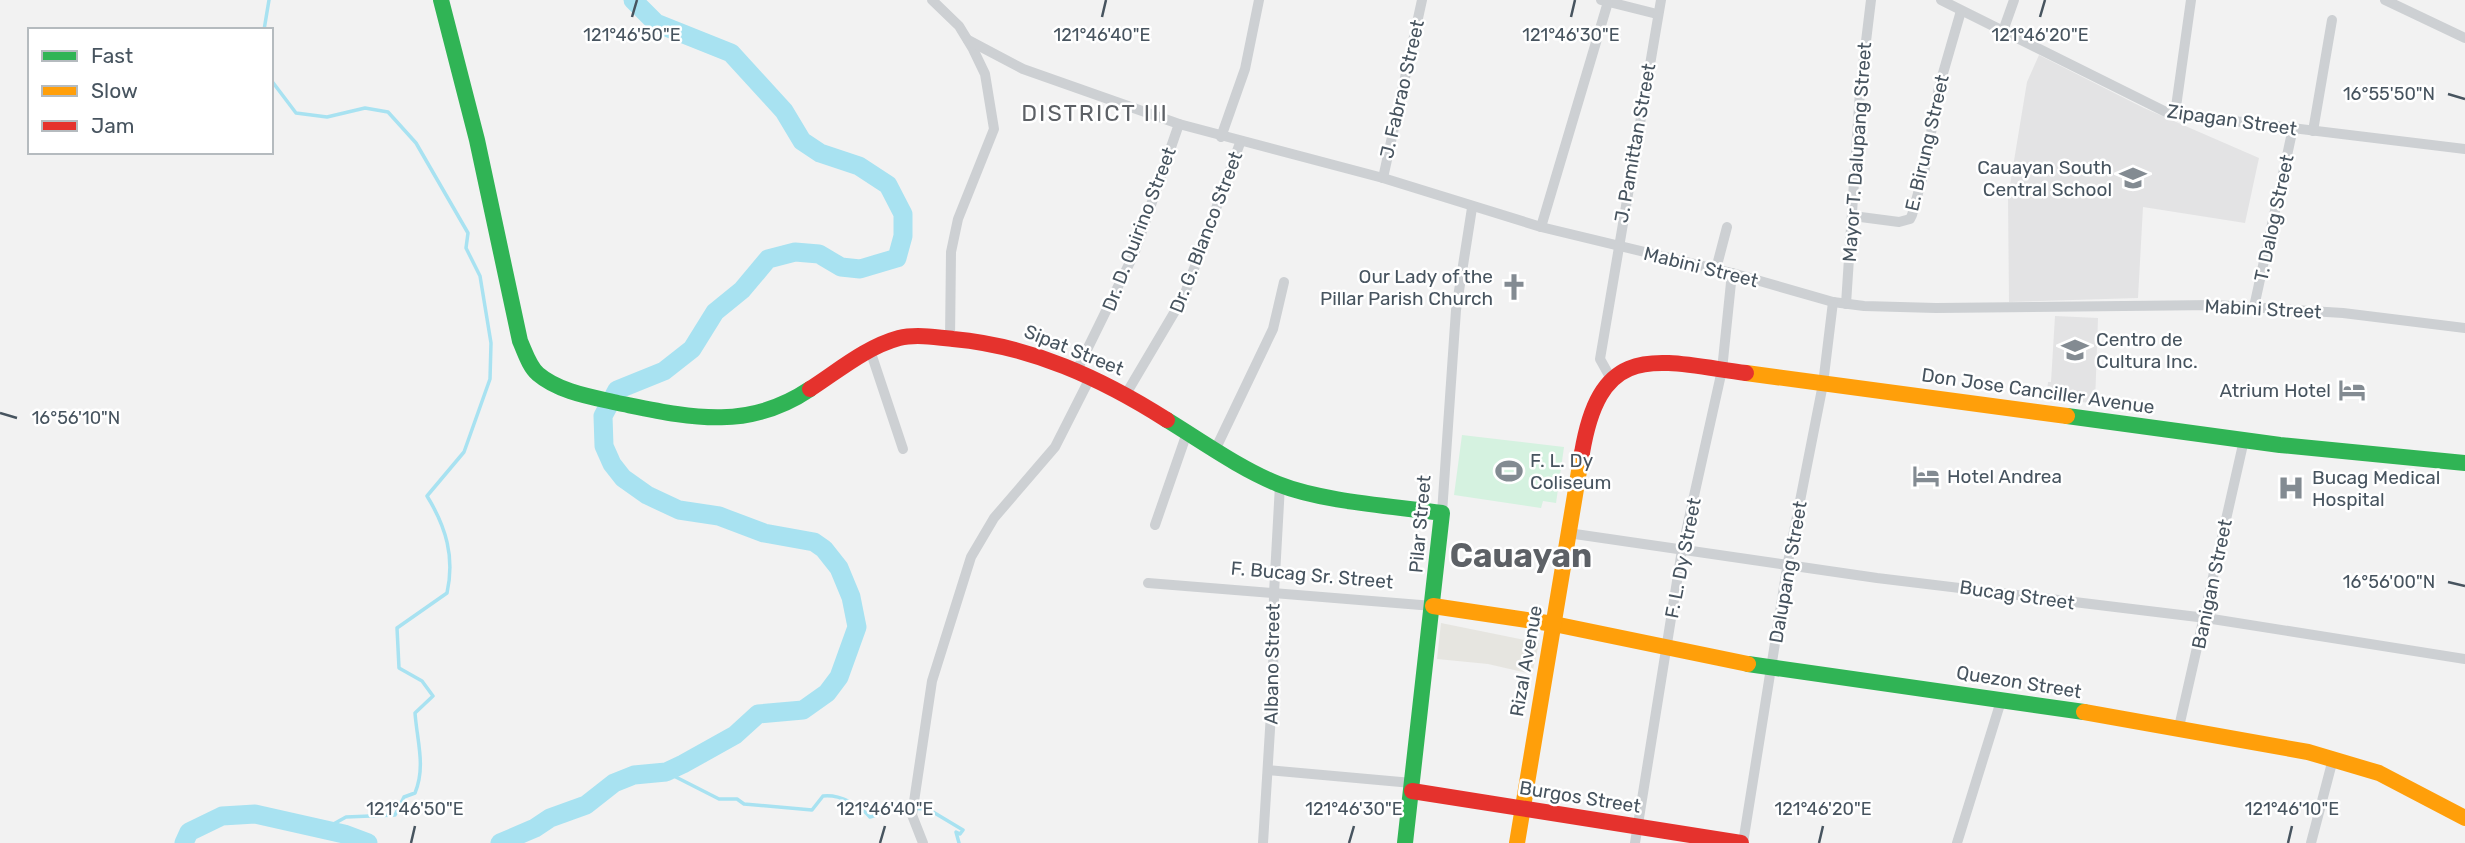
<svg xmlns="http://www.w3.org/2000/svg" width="2465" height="843" font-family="Rubik,sans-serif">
  <rect width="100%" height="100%" fill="#f2f2f2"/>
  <path fill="#e6e5e0" d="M1441,623L1539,643L1532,674L1488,664L1437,659Z"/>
  <g fill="#e3e3e4">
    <path d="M2039,55L2144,108L2259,158L2245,223L2143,207L2138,298L2009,302L2008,197L2027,82Z"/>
    <path d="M2055,316L2098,318L2095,403L2046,400L2048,382H2051Z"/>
  </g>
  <path fill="#d5f2e0" d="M1462,435L1564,447L1556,503L1543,501L1541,508L1454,495Z"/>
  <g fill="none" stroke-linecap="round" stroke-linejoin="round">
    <g stroke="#a8e2f1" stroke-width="3.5">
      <path d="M264,30L269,0"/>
      <path d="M271,80L296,113L327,117L365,108L388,112L416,143L468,233L466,248L480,276L491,343L490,379L464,452L427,496C446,527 455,557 447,593L397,628L399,668L422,681L433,696L415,713C417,741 426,766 415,793L404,797L395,815L346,817L321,831"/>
      <path d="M666,772L719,799H737L744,804L812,810L823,796C840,794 859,805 870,817L899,808L928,809L963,830L960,834L956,832L959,843"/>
    </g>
    <g stroke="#a8e2f1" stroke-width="19">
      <path d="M184,843L189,832L222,816L255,814L344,834L368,843"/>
      <path d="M500,843L535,828L550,818L586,805L614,783L634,775L666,772L683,764L735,735L758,714L803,710L827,693L839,677L857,627L851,597L839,568L824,549L814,542L764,533L719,516L679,510L647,495L623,478L612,464L604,446L603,416L617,390L664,371L692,349L715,312L742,290L768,259L795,252L819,254L841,267L860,269L897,258L903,236V214L888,185L859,166L820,153L802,141L784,111L731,53L656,23L633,0"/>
    </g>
    <g stroke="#cdd0d3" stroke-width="10">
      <path d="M932,0L959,26L973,49L985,74L994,129L958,219L951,252L950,340"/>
      <path d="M1601,0L1657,14"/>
      <path d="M1941,0L2168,113L2465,149"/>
      <path d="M2385,0L2465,38"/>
      <path d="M2003,31L2014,0"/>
      <path d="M968,40L1023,69L1179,124L1383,178L1541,227L1732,273L1833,302L1864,306L1936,308L2215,305L2343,313L2465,328"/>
      <path d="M2175,114L2191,0"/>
      <path d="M2313,131L2332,20"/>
      <path d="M1221,137L1245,69L1259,0"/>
      <path d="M1383,178L1422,0"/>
      <path d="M1853,216L1899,222L1910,219L1912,215L1925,168L1939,87L1961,11"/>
      <path d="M1541,227L1608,2"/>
      <path d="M1716,269L1727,227"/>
      <path d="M1846,304L1860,91L1871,0"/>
      <path d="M2254,307L2293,128"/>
      <path d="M870,350L903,449"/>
      <path d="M1077,370L1134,254L1179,124"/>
      <path d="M1610,377L1600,359L1661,0"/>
      <path d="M1126,394L1184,296L1240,143"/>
      <path d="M1216,448L1273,329L1284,282"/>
      <path d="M1442,513L1456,310L1472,208"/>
      <path d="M1155,525L1188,430"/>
      <path d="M1568,533L1877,578L2206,618L2465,659"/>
      <path d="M1148,583L1433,606"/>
      <path d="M2179,727L2244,440"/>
      <path d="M1268,770L1412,783"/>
      <path d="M923,843L912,815L932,681L971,557L994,518L1055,447L1090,378"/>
      <path d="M1263,843L1273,681L1274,593L1280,485"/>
      <path d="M1635,843L1682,550L1722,370L1732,273"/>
      <path d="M1743,843L1788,562L1823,384L1833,302"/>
      <path d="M1957,843L2001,701"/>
      <path d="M2311,843L2333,759"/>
    </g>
    <g stroke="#30b455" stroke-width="16">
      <path d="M441,0L477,140L520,341C525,352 529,366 538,374C559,392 592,397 618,403C688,417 746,432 810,389"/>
      <path d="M2067,416L2280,445L2465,463"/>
      <path d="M1167,420C1203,442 1239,468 1278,484C1323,502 1393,506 1442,513L1405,843"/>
      <path d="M1748,664L2084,712"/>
    </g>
    <g stroke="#ff9f0a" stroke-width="16">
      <path d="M1746,373L2067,416"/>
      <path d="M1433,606L1554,624L1748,664"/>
      <path d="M2084,712L2308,752L2379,773L2465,818"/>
      <path d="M1517,843L1582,453"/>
    </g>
    <g stroke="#e5322d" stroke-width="16">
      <path d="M810,389C838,371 866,347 899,338C915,334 936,337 953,339C1031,346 1101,378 1167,420"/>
      <path d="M1582,453C1601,339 1656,361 1746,373"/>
      <path d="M1412,791L1741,843"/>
    </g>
  </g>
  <path fill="none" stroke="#47545f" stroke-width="2.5" d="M632,17L637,0M1102,17L1106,0M1571,17L1575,0M2040,17L2045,0M2448,94L2465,99M0,413L17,418M2448,582L2465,586M411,843L415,826M880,843L885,826M1349,843L1354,826M1819,843L1823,826M2288,843L2292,826"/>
  <defs>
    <symbol id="school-bare" viewBox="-9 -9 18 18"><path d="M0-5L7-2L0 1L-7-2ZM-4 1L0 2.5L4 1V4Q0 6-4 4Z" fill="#838b92" stroke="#fff" stroke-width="2.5" paint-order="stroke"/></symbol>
    <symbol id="church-bare" viewBox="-9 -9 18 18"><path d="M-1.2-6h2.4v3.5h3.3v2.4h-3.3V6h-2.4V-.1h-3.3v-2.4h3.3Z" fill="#838b92" stroke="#fff" stroke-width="2.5" paint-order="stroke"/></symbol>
    <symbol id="hotel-bare" viewBox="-9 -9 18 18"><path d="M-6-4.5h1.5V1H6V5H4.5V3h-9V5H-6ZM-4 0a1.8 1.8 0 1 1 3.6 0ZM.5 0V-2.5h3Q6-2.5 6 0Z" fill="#838b92" stroke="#fff" stroke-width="2.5" paint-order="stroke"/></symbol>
    <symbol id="stadium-bare" viewBox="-9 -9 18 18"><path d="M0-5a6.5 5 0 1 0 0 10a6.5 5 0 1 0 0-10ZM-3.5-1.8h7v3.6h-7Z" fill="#838b92" stroke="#fff" stroke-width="2.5" paint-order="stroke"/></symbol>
    <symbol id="hospital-bare" viewBox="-9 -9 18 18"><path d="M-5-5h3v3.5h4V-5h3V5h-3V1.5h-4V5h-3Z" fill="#838b92" stroke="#fff" stroke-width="2.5" paint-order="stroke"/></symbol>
  </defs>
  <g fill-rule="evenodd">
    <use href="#school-bare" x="2114" y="159" width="38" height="38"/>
    <use href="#church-bare" x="1495" y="268" width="38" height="38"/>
    <use href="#school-bare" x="2056" y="331" width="38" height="38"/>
    <use href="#hotel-bare" x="2333" y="371" width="38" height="38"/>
    <use href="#stadium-bare" x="1490" y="452" width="38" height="38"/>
    <use href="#hotel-bare" x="1907" y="457" width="38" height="38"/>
    <use href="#hospital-bare" x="2272" y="469" width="38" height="38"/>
  </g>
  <g text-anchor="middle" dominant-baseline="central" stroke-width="5" stroke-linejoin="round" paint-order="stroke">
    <g font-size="19" fill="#47545f" stroke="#fff">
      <text transform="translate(1402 89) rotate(-77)">J. Fabrao Street</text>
      <text transform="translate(2232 120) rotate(8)">Zipagan Street</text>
      <text transform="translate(1635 143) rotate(-80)">J. Pamittan Street</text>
      <text transform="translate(1927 143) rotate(-77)">E. Birung Street</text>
      <text transform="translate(1857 152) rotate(-86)">Mayor T. Dalupang Street</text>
      <text transform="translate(2274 218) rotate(-78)">T. Dalog Street</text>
      <text transform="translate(1139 229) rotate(-69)">Dr. D. Quirino Street</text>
      <text transform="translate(1206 232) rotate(-69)">Dr. G. Blanco Street</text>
      <text transform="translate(1701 267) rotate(14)">Mabini Street</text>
      <text transform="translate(2263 309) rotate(3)">Mabini Street</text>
      <text transform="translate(1074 350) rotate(22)">Sipat Street</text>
      <text transform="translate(2038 391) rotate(8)">Don Jose Canciller Avenue</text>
      <text transform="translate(1420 524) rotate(-85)">Pilar Street</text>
      <text transform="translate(1683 558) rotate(-79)">F. L. Dy Street</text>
      <text transform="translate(1788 572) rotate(-80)">Dalupang Street</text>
      <text transform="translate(1312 575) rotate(5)">F. Bucag Sr. Street</text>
      <text transform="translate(2212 584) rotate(-78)">Banigan Street</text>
      <text transform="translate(2017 595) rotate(8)">Bucag Street</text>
      <text transform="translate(1526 661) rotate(-80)">Rizal Avenue</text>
      <text transform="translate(1272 664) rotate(-89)">Albano Street</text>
      <text transform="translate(2019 682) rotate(9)">Quezon Street</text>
      <text transform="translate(1580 797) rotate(9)">Burgos Street</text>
    </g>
    <g font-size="19" fill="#47545f" stroke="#fff" text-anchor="start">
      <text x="2112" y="167" text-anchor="end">Cauayan South<tspan x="2112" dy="22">Central School</tspan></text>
      <text x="1493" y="276" text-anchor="end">Our Lady of the<tspan x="1493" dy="22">Pillar Parish Church</tspan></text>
      <text x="2096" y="339">Centro de<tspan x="2096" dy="22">Cultura Inc.</tspan></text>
      <text x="2331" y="390" text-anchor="end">Atrium Hotel</text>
      <text x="1530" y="460">F. L. Dy<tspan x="1530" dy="22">Coliseum</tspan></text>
      <text x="1947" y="476">Hotel Andrea</text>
      <text x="2312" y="477">Bucag Medical<tspan x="2312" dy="22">Hospital</tspan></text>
    </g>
    <g font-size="23" letter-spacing="2" fill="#5d6166" stroke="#fff">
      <text x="1095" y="113">DISTRICT III</text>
    </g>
    <g font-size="33" font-weight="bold" fill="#5d6166" stroke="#fff">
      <text x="1521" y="555">Cauayan</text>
    </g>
  </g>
  <g font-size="18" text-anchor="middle" fill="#47545f" stroke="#fff" stroke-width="5" stroke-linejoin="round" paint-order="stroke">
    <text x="632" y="41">121°46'50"E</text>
    <text x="1102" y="41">121°46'40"E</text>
    <text x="1571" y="41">121°46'30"E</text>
    <text x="2040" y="41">121°46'20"E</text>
    <text x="2389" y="100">16°55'50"N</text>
    <text x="76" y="424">16°56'10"N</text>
    <text x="2389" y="588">16°56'00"N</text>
    <text x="415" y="815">121°46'50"E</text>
    <text x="885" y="815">121°46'40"E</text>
    <text x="1354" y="815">121°46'30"E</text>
    <text x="1823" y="815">121°46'20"E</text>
    <text x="2292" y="815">121°46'10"E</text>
  </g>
  <rect x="28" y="28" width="245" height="126" fill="#ffffff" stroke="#b5bbbf" stroke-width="2"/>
  <rect x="42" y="51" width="35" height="10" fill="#30b455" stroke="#b5bbbf" stroke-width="2"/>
  <text x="91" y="63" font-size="21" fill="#47545f">Fast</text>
  <rect x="42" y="86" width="35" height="10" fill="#ff9f0a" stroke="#b5bbbf" stroke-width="2"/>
  <text x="91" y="98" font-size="21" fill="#47545f">Slow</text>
  <rect x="42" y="121" width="35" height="10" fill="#e5322d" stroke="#b5bbbf" stroke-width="2"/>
  <text x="91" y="133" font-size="21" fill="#47545f">Jam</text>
</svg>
